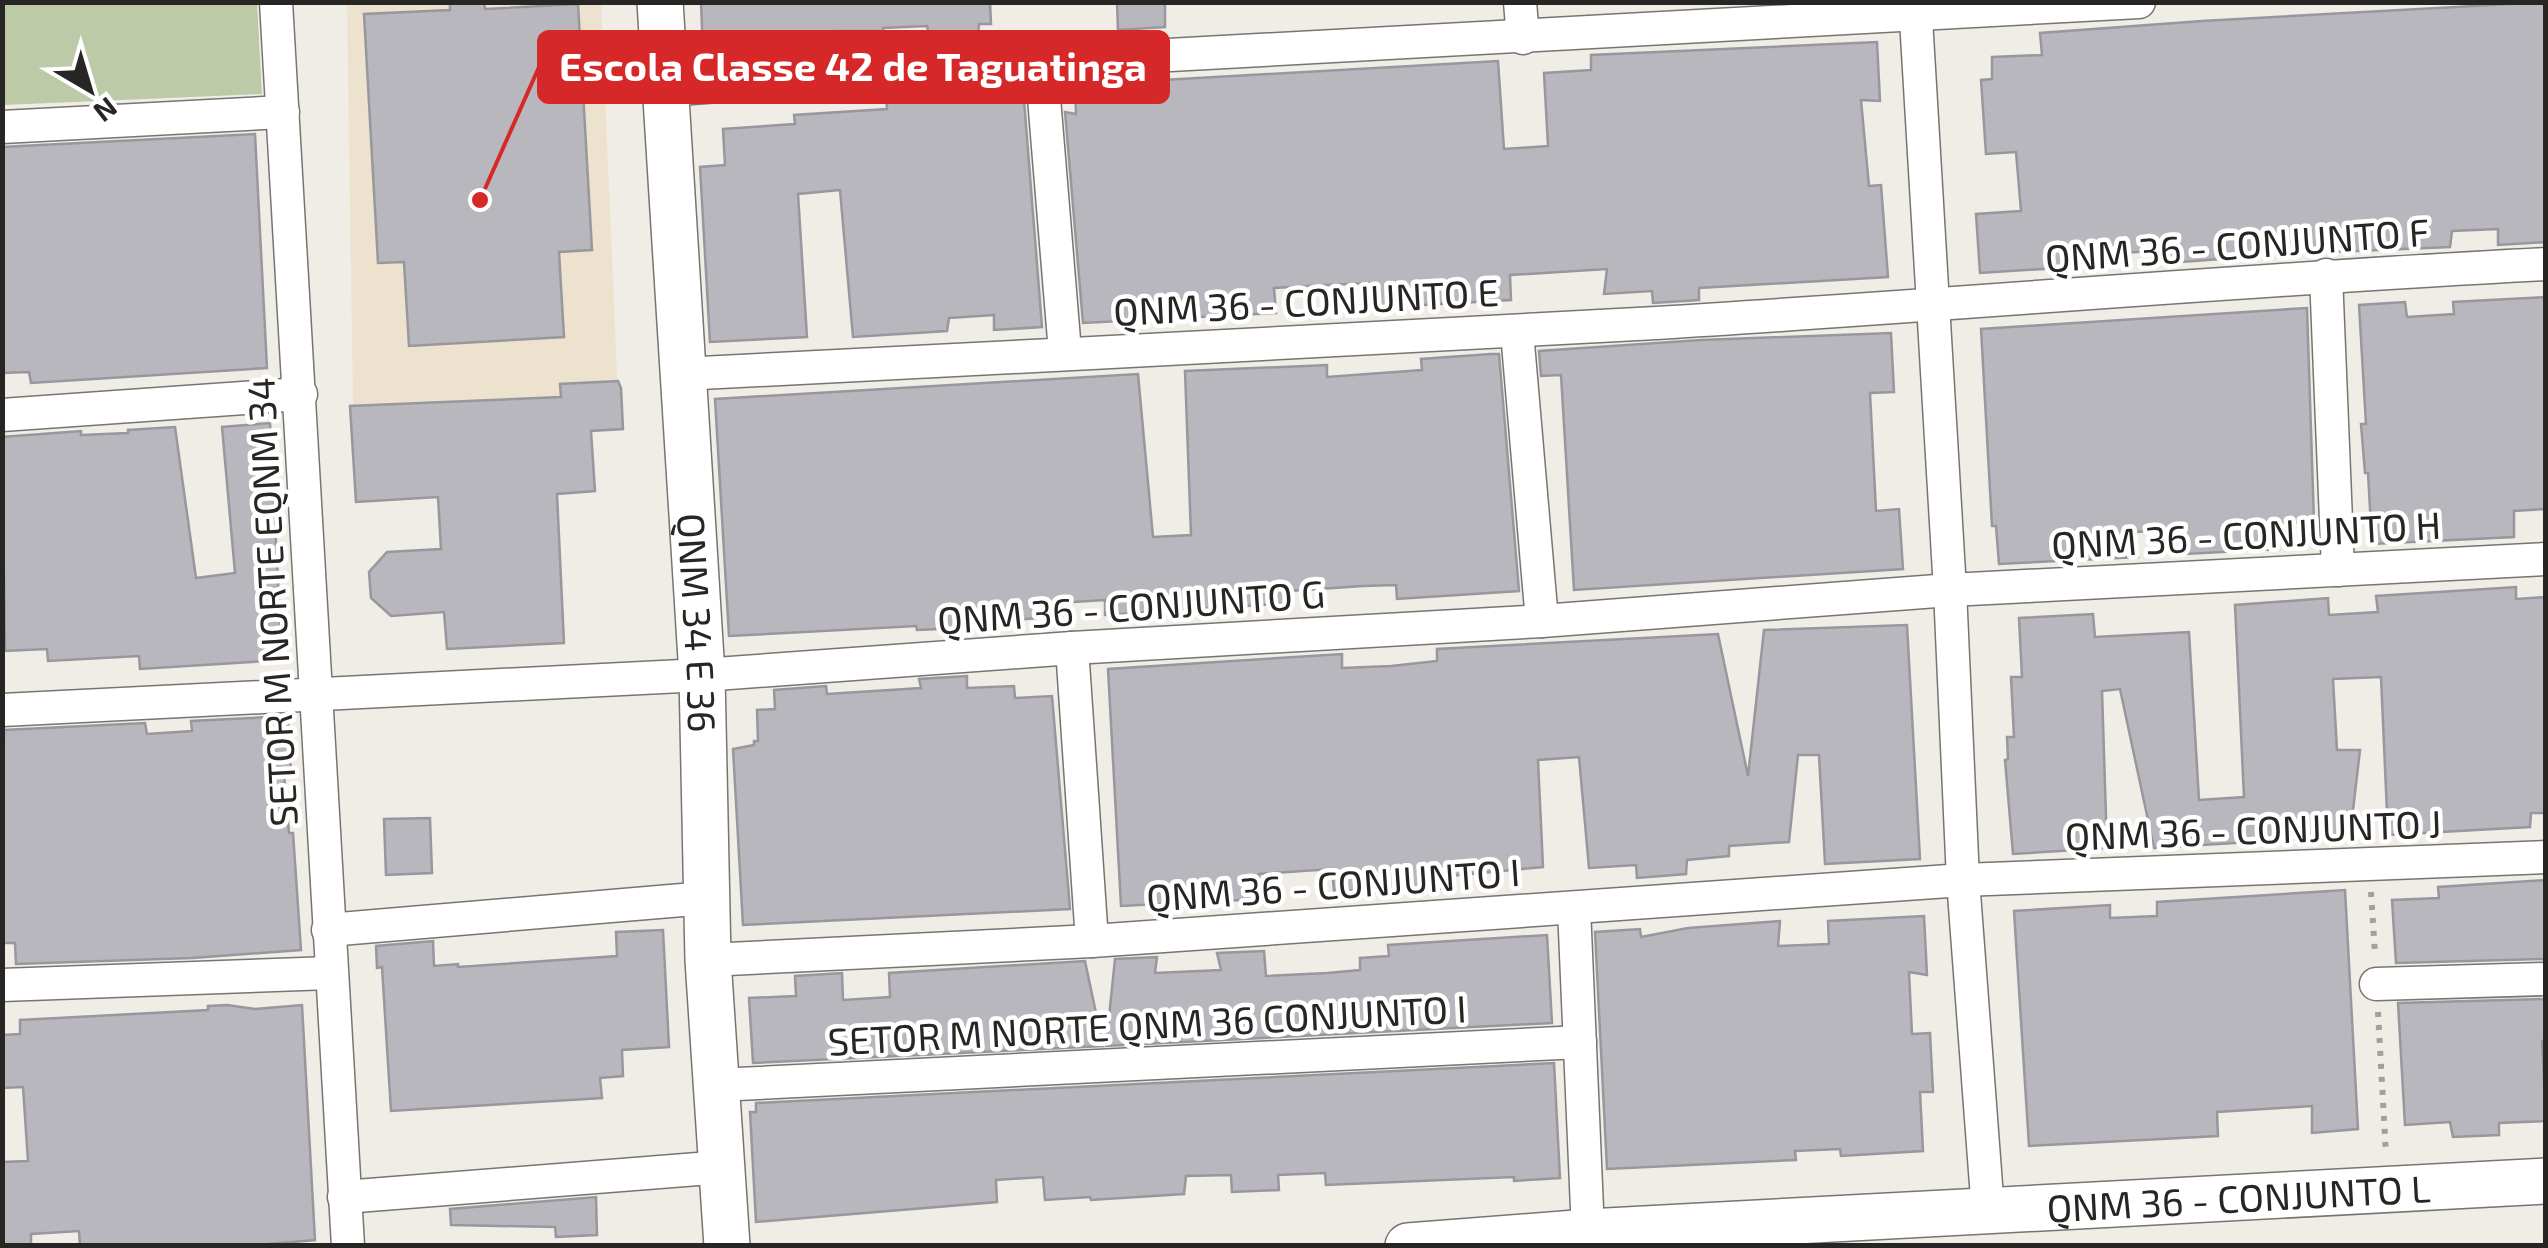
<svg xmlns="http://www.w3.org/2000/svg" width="2548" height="1248" font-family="'Exo 2',sans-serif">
  <rect width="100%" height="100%" fill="#f0ede7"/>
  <path fill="#ede2cd" d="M347,3H601L618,397L353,405Z"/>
  <path fill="#bccaa7" d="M2,3H257L262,94L3,105Z"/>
  <g fill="#b8b7bd" stroke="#98979d" stroke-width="2.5">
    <path d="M450,2H484L485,9L578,4L592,250L559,252L564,337L409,346L404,262L378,263L364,14L450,10Z"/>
    <path d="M701,2H990L991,24H979L978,37L930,40L927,26L883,28V31H836L837,44L790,47V41L733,45L734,50L703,52Z"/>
    <path d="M1117,2H1165V27L1118,30Z"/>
    <path d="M2546,2V242L2498,245V229L2452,231L2450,247L2310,253L2309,241L2262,244V256L2168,263L2169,250L2073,256L2074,267L1980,273L1976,214L2021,211L2016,152L1986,154L1981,80L1992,79V57L2042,55L2040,33L2202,21Z"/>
    <path d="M1877,42L1880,101L1861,100L1869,186L1881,185L1888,277L1699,288V300L1653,303L1652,291L1604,294L1607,269L1510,275L1511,300L1370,308L1369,283L1327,285L1274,288L1276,313L1083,323L1065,112L1076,114L1075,85L1498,61L1504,149L1548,146L1544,73L1591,70V55Z"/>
    <path d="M1023,88L1042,327L994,330V315L949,318L947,331L853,337L840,190L798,194L807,337L710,342L700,167L725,165L723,129L795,124L794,115L887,109L886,94Z"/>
    <path d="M255,134L267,368L31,383L29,372L2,373V147Z"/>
    <path d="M2546,297V509L2514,511V537L2372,544L2368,473H2365L2361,424H2366L2359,305L2405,302L2407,317L2454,314L2453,302Z"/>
    <path d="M2307,308L2314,522L2277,523L2279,549L2185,554L2183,529L2135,532L2138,557L1999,564L1996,526H1992L1981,329Z"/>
    <path d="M1891,333L1894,392L1870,393L1876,511L1899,509L1903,569L1574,590L1561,375L1541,376L1539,351L1701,340Z"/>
    <path d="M1491,354H1499L1519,591L1397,599L1396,585L1363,586L1289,591L1292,603L1105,615V600L1057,603V616L963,625V628L917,630L916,626L729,636L715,399L1138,374L1153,537L1191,535L1185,371L1327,365V377L1422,370L1421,359Z"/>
    <path d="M618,381L621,388L623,429L591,431L595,491L557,494L564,643L447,649L444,612L391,616L371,598L369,572L387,552L441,549L438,497L356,502L350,406L561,397L560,384Z"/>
    <path d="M270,423L282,660L140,669L139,656L48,661L47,649L5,651L2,437L81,431V435L128,433V430L175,427L196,578L235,573L222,427Z"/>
    <path d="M2516,587V599L2546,597V813H2531L2530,827L2388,835L2381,677L2333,679L2337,750H2360L2350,836L2154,848L2120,689L2102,691L2107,848L2013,854L2005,760L2008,759L2007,737H2014L2011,677H2022L2019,618L2093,614L2095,637L2189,632L2199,800L2244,797L2235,605L2328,598L2329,615L2378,612L2376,596Z"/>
    <path d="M1907,625L1920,859L1825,864L1819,755H1798L1789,842L1729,846V856L1687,860L1686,874L1637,878L1636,865L1589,868L1579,757L1538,760L1543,867L1449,876L1450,888L1355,894L1356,890L1334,891L1332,869L1259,874L1262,899L1121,906L1108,669L1342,654V668L1391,666L1437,661V649L1718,634L1748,776L1764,630Z"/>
    <path d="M967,676V688L1014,686L1015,698L1052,696L1070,909L743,925L733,749L754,745V741H758L757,710L775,709L774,690L826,686L827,694L921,688L919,679Z"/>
    <path d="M288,716L291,773L284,774L289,833H293L301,950L192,958L16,964L15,943H2L4,730L145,723L147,734L192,731L191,721Z"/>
    <path d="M430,818L432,873L386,875L384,819Z"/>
    <path d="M2546,880V959L2396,963L2392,900L2439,898L2438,887Z"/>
    <path d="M2345,890L2358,1129L2312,1133V1106L2217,1112L2218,1136L2029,1146L2014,911L2110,905V918L2157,916V902Z"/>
    <path d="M1924,916L1927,975L1909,972L1912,1034L1930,1033L1933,1092H1920L1923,1151L1841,1156L1840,1149L1795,1151L1796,1160L1607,1169L1595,932L1640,929L1641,937L1688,928L1780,921L1778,946L1829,944L1828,921Z"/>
    <path d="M663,930L669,1047L622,1050L623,1076L600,1078L602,1098L391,1111L382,967L377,968L376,946L433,941L434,966L458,964V967L617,956L616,932Z"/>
    <path d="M1547,935L1552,1023L1106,1046L1115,959L1157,957L1155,973L1221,970L1217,953L1264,951L1266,976L1327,973L1360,970V958L1389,956L1388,945Z"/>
    <path d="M1085,961L1103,1046L753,1063L749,998L796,996L795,976L842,973L843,1000L890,997L889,973Z"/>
    <path d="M2546,999V1041H2542L2546,1121L2499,1123V1135L2453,1137L2450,1122L2405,1125L2398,1003Z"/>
    <path d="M227,1005L255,1009L302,1005L315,1240L244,1246H80L79,1231L31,1234V1246H2V1162L28,1161L23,1087L2,1088V1035L20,1034V1020L208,1010V1006Z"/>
    <path d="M1554,1063L1560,1178L1514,1181V1177L1326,1185L1325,1173L1278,1175L1279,1190L1232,1192L1231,1175L1186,1176L1184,1194L1091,1200L1090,1197L1045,1200L1043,1177L996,1180L997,1202L756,1222L750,1112H756V1103Z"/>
    <path d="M596,1197L597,1235L556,1237L555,1227L451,1225L450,1209Z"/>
  </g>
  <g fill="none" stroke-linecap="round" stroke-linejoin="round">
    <defs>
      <g id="street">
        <path d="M276,2L348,1246"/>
        <path d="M1520,2L1523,38"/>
        <path d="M1915,2L1950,590L1963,880L1988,1211"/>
        <path d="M1041,62L1065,352"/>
        <path d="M665,90L1041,62L2139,2"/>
        <path d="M2,127L283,112"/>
        <path d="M2326,275L2338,570"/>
        <path d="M1517,332L1542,621"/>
        <path d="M681,374C1006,356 1331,343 1656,323C1953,305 2249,279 2546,264"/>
        <path d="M2,415L301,394"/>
        <path d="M1072,648L1092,941"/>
        <path d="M2,710L702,675L1072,648L1542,621L1950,590L2546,559"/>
        <path d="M1574,908L1588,1232"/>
        <path d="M328,930L706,898"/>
        <path d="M708,960L1092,941L1963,880L2546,857"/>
        <path d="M2376,984L2546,979"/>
        <path d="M2,985L330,973"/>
        <path d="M717,1085L1580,1042"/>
        <path d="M344,1197L723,1167"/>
      </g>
      <g id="secondary">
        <path id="s1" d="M660,2L702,675L708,960L727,1246"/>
        <path id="s2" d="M1408,1246L1588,1232L2546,1181"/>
      </g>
    </defs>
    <use href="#street" stroke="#787470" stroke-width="35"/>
    <use href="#secondary" stroke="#787470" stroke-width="48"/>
    <g stroke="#a2a09b" stroke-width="6" stroke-dasharray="5 8" stroke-linecap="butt">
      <path d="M2371,892L2375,954"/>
      <path d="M2378,1012L2386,1154"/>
    </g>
    <use href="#street" stroke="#fff" stroke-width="32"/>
    <use href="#secondary" stroke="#fff" stroke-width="45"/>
  </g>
  <g text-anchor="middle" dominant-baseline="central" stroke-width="9" stroke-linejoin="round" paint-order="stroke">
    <g font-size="38" fill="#282624" stroke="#fff">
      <text transform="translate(2237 244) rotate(-4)">QNM 36 - CONJUNTO F</text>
      <text transform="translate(1306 301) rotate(-3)">QNM 36 - CONJUNTO E</text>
      <text transform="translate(2246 534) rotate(-3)">QNM 36 - CONJUNTO H</text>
      <text transform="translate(271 602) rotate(-93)">SETOR M NORTE EQNM 34</text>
      <text transform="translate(1131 606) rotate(-4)">QNM 36 - CONJUNTO G</text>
      <text stroke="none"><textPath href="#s1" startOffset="622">QNM 34 E 36</textPath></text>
      <text transform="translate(2253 829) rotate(-2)">QNM 36 - CONJUNTO J</text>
      <text transform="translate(1333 884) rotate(-4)">QNM 36 - CONJUNTO I</text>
      <text transform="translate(1147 1024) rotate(-3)">SETOR M NORTE QNM 36 CONJUNTO I</text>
      <text stroke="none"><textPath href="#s2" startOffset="832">QNM 36 - CONJUNTO L</textPath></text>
    </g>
  </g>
  <path fill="none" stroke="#d62828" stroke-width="4" d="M480 200L539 67"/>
  <circle fill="#d62828" stroke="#fff" stroke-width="4" cx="480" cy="200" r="10"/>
  <rect fill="#d62828" stroke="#d62828" stroke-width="4" x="539" y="32" width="629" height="70" rx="10"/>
  <g font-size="40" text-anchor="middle" font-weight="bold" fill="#fff">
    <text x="853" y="81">Escola Classe 42 de Taguatinga</text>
  </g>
  <rect width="2548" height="1248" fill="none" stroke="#282624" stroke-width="10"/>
  <g transform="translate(90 90) rotate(142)" stroke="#ffffff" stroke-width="8" paint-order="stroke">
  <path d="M0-8L18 38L0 25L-18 38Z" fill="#282624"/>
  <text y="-15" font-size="28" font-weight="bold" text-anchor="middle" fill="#282624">N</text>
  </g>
</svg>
